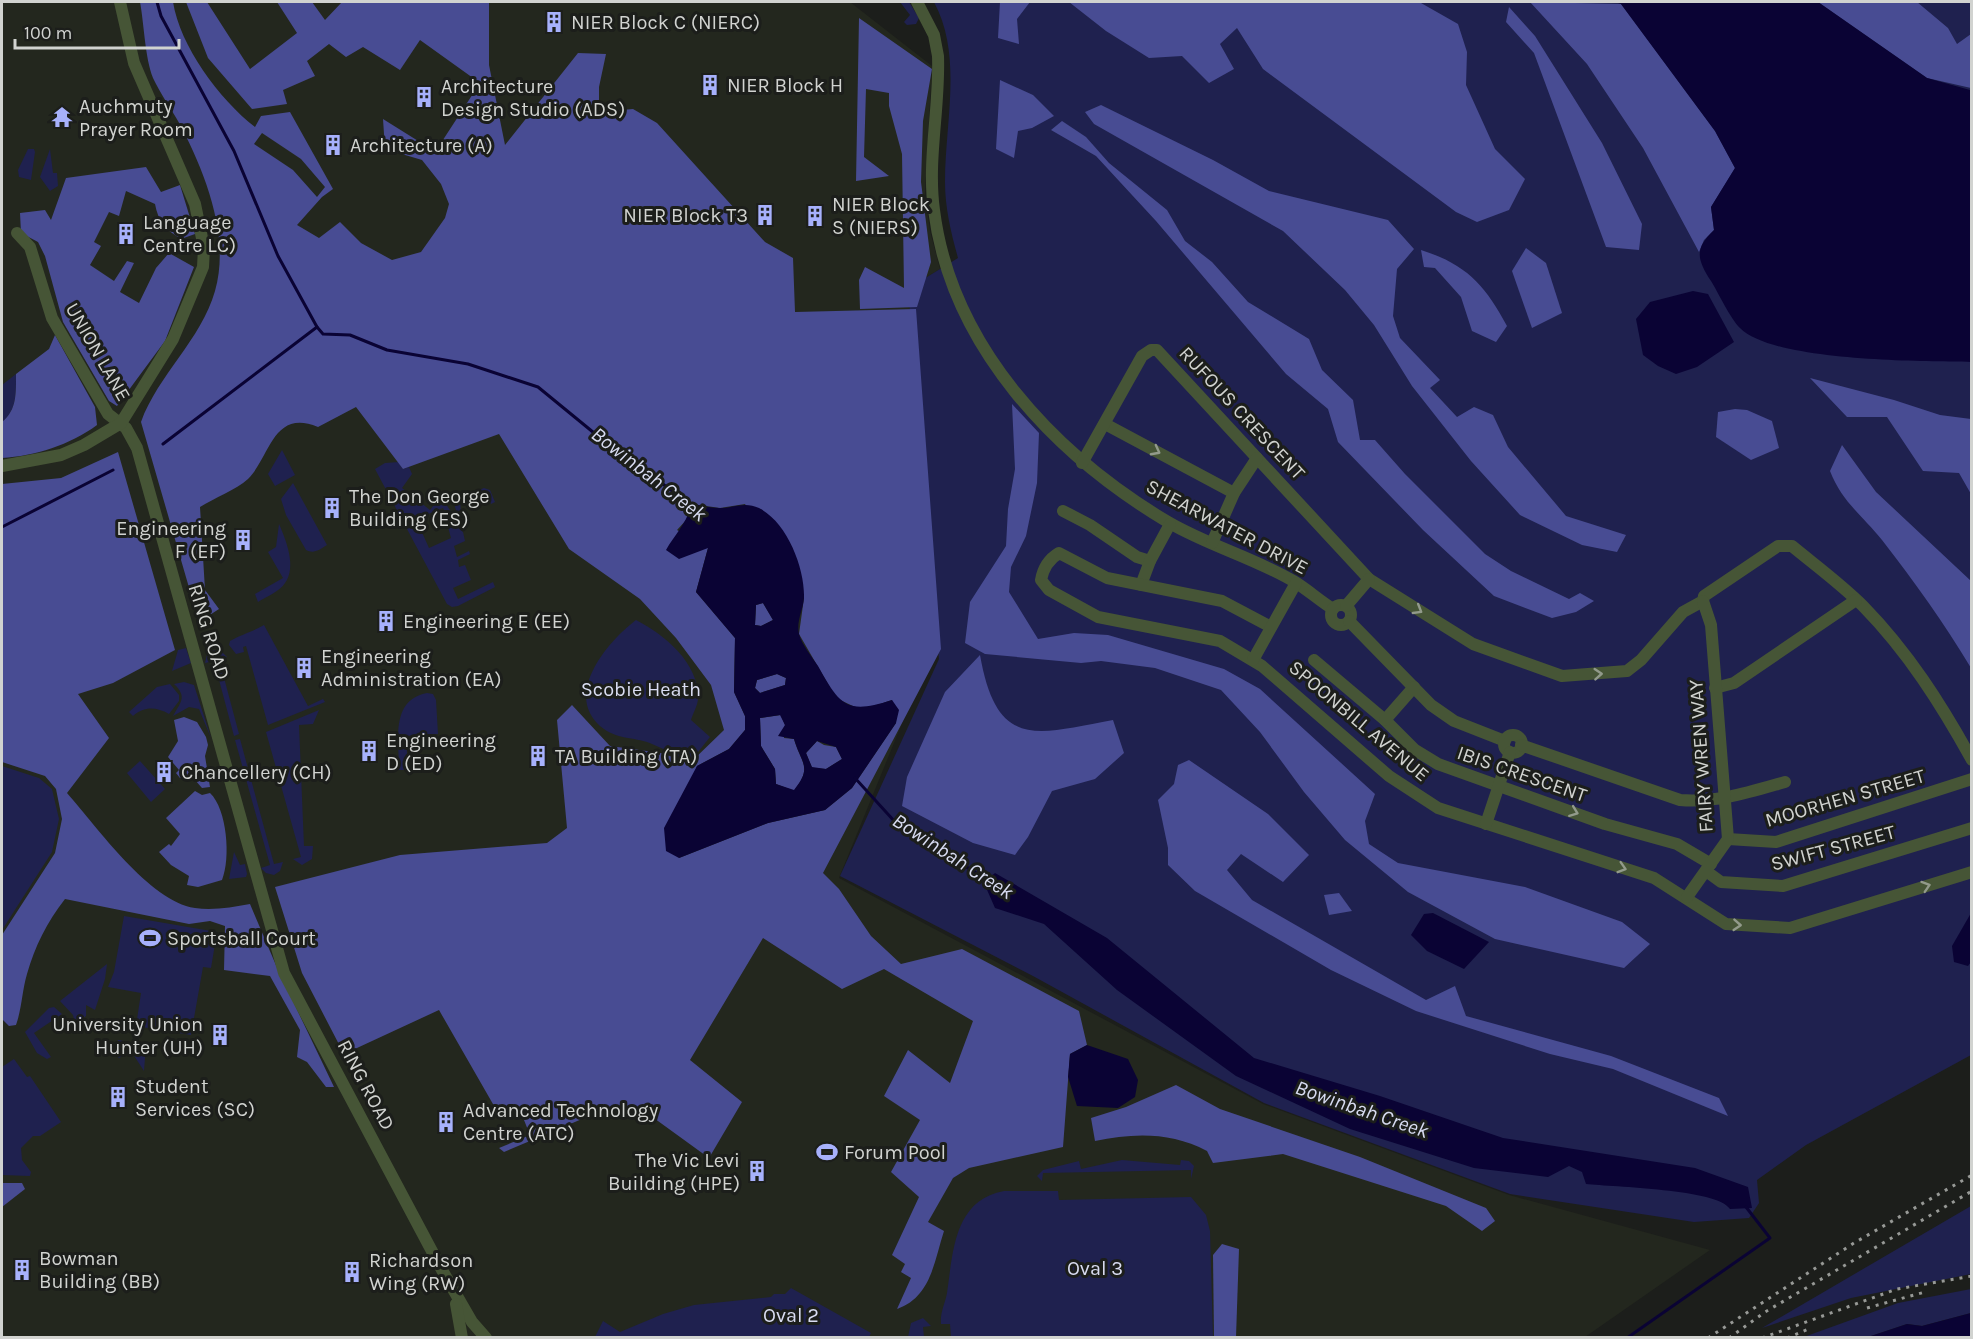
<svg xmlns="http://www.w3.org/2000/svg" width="1973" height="1339" font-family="Karla,sans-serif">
  <rect width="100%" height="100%" fill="#1c1e1b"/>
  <path fill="#23271e" d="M2,2H850L932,66L925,194L930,231L940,269L909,288L931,652L839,878L1263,1104L1509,1195L1710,1250L1585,1337L2,1338Z"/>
  <g fill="#1f214f">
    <path d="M900,2H909L919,18L916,24L907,25L904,22L910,15Z"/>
    <path d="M934,2H1971V1055L1806,1145L1757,1180L1759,1203L1749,1218L1694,1222L1510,1194L1264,1103L1033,976L840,876L939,659L914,429L909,288L958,258C951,233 945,208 945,182C945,122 963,56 934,2Z"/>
    <path d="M28,149H34L35,152L31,180L19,177L18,170Z"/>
    <path d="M50,149L53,173H57L58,186L50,191L40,177Z"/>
    <path d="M16,374C16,393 17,410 2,422V385Z"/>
    <path d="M282,450L295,475L275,486L268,474Z"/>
    <path d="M399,462L403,469L409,467L412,474L402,488L430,510L437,501H444L453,515L447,517L443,508L416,519L429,548L451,538L448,527L455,524L463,532L465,541L454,546L457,557L469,551L470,554L458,560L459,567L465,565L471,580L453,588L458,599L493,582L495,587L458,606L452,607L447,604L375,469L385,463Z"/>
    <path d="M293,483L327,545C319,550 314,554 306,550L286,515L281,499Z"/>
    <path d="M484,488L490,490L495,502L491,504L488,495L485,493L460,502L461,512L457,513L455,507L457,499Z"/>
    <path d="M279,524C286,540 297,567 285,583C280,591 266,597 258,602L255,594L283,578L268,552L276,547Z"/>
    <path d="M636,620C665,635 699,663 698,698C698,705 693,713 691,720L710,737L690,762C677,757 665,749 652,744C637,737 619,740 604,729C561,697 606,643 636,620Z"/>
    <path d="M264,625L308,706L323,699L325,702L268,725L246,646L243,647L244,652L236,654L229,645L230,641C242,634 252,632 264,625Z"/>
    <path d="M186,648L191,663L172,671L178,650Z"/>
    <path d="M214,650L222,652L227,657L219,659L239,734L234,736L214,661L205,663L207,655Z"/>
    <path d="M184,682L194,685L211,738L199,709L189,707L173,716C180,703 188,697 174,684Z"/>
    <path d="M170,684L179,695V701L169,714C156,707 145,706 133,716L129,712L157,687Z"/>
    <path d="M427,693L433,694L436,700L438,734L406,736L408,770H399C399,741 390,700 427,693Z"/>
    <path d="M319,710L313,724L299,725L304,846H313L312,859L302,865L293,859L301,857L266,732Z"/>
    <path d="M240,739L274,864L283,862L280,871L274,875L266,873L261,868L270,865L235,740Z"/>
    <path d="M140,761L165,789L151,802L127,773Z"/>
    <path d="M2,766L39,778L52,789L59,819L52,852L2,930Z"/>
    <path d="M234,852L240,865L245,864L247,874L246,877L229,879Z"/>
    <path d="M124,916L217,932L211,968L203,967L191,1035L136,1026L141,993L108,987L114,972Z"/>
    <path d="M107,964L105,979L95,1010L86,1005V1016L75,1024L73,1015L60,1001Z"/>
    <path d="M54,1007L62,1014L34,1033L51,1057L47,1059L37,1053L25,1032L49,1008Z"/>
    <path d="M118,1040L146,1045L144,1071L131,1051L119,1058L116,1055Z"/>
    <path d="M14,1059L27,1077L30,1076L61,1122L40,1136H33L21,1148L22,1160L31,1172L30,1176L2,1175V1067Z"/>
    <path d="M1122,1160L1180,1165L1181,1160L1189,1161L1194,1166L1191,1179V1170L1043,1173L1042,1181L1037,1176L1043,1170L1079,1161L1081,1169Z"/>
    <path d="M1004,1191H1058L1059,1200L1191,1197L1206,1215L1210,1231L1213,1337H951L950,1324H941C940,1312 945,1304 947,1293C953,1252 954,1200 1004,1191Z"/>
    <path d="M1971,1206V1274L1851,1298L1762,1328Z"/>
    <path d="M791,1288L871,1333L869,1337H595L603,1321L620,1332L663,1314L694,1305L771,1297L774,1294H785Z"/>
    <path d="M1971,1289V1313L1922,1326L1907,1324L1868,1337L1801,1338L1898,1303Z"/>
    <path d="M923,1318L931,1326L923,1327L924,1337H908L911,1323Z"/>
  </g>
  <g fill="#484c93" fill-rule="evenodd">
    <path d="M140,2H173C180,46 219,99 255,127L261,116L290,112L333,189L322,197L297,225L319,238L340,222L361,243L392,260L421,252L445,218L449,204L441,184L422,160L385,149L383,119L431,149L439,146L480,83L420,40L400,70L363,47L346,57L329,44L307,61L315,76L283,90L287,104L252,109L208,58L186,2H207L250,69L297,33L277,2H312L325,20L342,2H489V65L505,145L578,53L606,54L599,87V112L633,109L657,123L765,242L793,258L795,312L916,309L941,649L823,873L839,889L871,936L901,964L962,949L1079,1011L1087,1045L1070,1054L1063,1147L969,1168L953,1178L928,1222L944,1231C934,1262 931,1297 897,1309L911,1278L901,1272L905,1264L892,1255L919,1197L891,1172L920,1120L884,1096L908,1050L950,1083L973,1021L884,969L842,989L763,938L690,1060L742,1102L709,1158L640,1108L582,1119L504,1152L499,1148L530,1135L522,1115L501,1118L439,1010L344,1054L302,973L275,887L400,855L547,843L567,828L557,720L572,705L610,746L661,753L690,763L724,730L711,685L676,638L640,599L569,549L499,434L403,469L356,407L318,427C273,408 270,457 248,479C236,490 214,498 200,507L205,590L219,609L199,622L141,422C158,375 201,340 215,291C231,236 204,169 178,121C170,107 160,93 153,78C145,58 144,23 140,2ZM262,133L301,159L325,187L317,197L293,170L254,144ZM692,504L720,508L745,504L804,598L799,634L836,698L857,708L871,707L892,700L896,723L852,788L825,810L768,823L679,858L697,766L729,749L745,730V716L734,692L735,638L696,592L708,548L677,530L688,518Z"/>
    <path d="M1000,2H1030L1017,19L1019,44L998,38Z"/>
    <path d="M1069,2H1423L1421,3L1458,24L1467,52L1466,85L1495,149L1525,179L1509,210L1477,222L1456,212L1263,69L1237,28L1220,44L1234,69L1209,83L1182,56L1149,58L1106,31Z"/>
    <path d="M1530,2L1621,4L1715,131L1735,168L1711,207L1714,230L1704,240L1699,252L1643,148L1587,64Z"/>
    <path d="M1818,2H1917L1948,28L1957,44L1971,34V88L1927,78Z"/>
    <path d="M1509,7L1535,36L1602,143L1642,224L1639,250L1606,247L1534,53L1506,22Z"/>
    <path d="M859,18L932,69L923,121L921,182L931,262L917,307L860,309L859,280L865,267L904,288L902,154L889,106V93L866,89L864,157L889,176L856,181Z"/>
    <path d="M1000,80L1033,95L1054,116L1032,128L1018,131L1014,158L996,149Z"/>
    <path d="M1101,105L1213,160L1269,191L1388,220L1414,249L1397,269L1393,316L1400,338L1440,380L1430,388L1457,417L1474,407L1493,415L1508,447L1566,516L1626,535L1617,552L1582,545L1520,515L1471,461L1412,386L1374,325L1345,290L1283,231L1094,124L1085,112Z"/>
    <path d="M1062,121L1086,137L1109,163L1167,210L1185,241L1212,262L1248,302L1309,339L1322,370L1353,400L1360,440H1375L1405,474L1485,554L1511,571L1569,599L1580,593L1594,601L1576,612L1552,618L1494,596L1423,530L1338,442L1328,409L1286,374L1156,221L1096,156L1051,130Z"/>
    <path d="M146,167L161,192L180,185L195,234L181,239C166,230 158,221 155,204L126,191L119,216L109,212L94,242L101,246L90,265L114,281L127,261L134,263L120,292L139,303L156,268L169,253L194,267L165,341L117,406L109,401L63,322L45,256L38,242L21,233L20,213L45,210L51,220L66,178Z"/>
    <path d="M1526,248L1546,263L1562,313L1532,328L1512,271Z"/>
    <path d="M1421,250C1466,264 1485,285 1507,326L1496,342L1472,331L1461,297L1435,268L1424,267Z"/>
    <path d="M55,335L95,407L97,425C70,445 35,456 2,458V422C17,410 16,393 16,374L49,349Z"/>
    <path d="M1810,378L1894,400L1940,415L1971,419V494L1959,473L1923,471L1887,417H1847Z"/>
    <path d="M1012,404L1039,433L1037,483L1026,536L1011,567L1009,592L1038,639L1074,633L1108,635L1224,669L1260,689L1375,794L1365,821L1369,844L1398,863L1525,887L1622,922L1650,944L1624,968L1495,939L1408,892L1345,840L1304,792L1260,732L1221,690L1155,668L1101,661L1081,663L985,654L965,643L970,602L1006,546L1008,509L1015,469Z"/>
    <path d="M1735,409L1747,410L1772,421L1779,448L1751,460L1716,437L1718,412Z"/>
    <path d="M1842,445L1876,492L1971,581V668C1944,623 1914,581 1882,540C1862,515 1842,502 1830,471Z"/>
    <path d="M118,452L175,650L113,683L78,694L109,738L67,793C98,828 149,901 195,908C213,911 232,907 250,904L278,970L334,1087H326L307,1062L297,1057L300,1030L270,976L224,970L225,926L210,921L189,924L65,899C47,922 35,946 27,974C22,991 22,1008 16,1025L9,1026L2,1019V935L55,853L62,819L56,789L45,776L2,762V484L61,478Z"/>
    <path d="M763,603L773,620L761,626L755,625L756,605Z"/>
    <path d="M980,655C997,751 1036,734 1113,720L1124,753L1095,779L1052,791L1028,837L1015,855L973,843L902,806L907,777L945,692Z"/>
    <path d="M777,674L786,678L785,685L760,693L755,688L757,680Z"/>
    <path d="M781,715L785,725L784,738L794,739C801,764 813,766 794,791L776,784L775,769L761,746L760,718Z"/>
    <path d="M184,717L197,722L206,737L208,745L205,756L210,787L202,788L195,780L180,778L176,773L179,770L168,757L178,741L174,720Z"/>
    <path d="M817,741L824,745L836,747L842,759L826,769L812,768L806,753Z"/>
    <path d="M1189,760L1268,814L1309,855L1283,882L1241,854L1227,870L1252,900L1426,1000L1455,986L1466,1016L1611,1056L1719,1098L1728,1116L1613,1069L1550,1054L1416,1011L1331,970L1195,891L1168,865V848L1158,800L1174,784L1178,765Z"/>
    <path d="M195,791L202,795L210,793C227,809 231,858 222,880L198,887L187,885L189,876L171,865L159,852L169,844L171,846L180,834L166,818Z"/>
    <path d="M1339,893L1352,911L1329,915L1324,895Z"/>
    <path d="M1176,1085L1220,1109L1360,1157L1486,1208L1495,1221L1482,1231L1446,1206L1283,1154L1213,1163L1207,1151C1171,1132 1134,1133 1095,1141L1091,1118L1126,1107Z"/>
    <path d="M2,1183H22L25,1189L2,1207Z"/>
    <path d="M1222,1244L1239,1249L1236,1337H1214L1213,1255Z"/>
  </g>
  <g fill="#0a0334" fill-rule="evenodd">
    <path d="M1615,2H1818L1927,78L1970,90L1971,362C1922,361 1774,362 1740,328C1730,318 1719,294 1711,281C1697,259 1694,249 1714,230L1711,207L1735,168L1715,131L1621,4Z"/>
    <path d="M1693,291L1708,294L1734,342L1697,367L1676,374L1658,366L1643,355L1636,319L1650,302Z"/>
    <path d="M691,504C700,505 710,508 719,508C733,508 745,501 759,508C787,522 805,568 804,598C803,610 796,622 799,634C802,645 812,657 818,666C840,705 846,715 892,700L899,710L896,723L852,788L825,810L768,823L679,858L666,851L664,828L697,766L729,749L745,730V716L734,692L735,638L696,592L708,548L679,559L666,550C675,534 688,522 691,504ZM763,603L773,620L761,626L755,625L756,605ZM777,674L786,678L785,685L760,693L755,688L757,680ZM780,715L785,725L778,736L794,739C801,763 813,767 794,790L776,784L775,769L761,746L760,718ZM817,741L836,747L842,759L826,769L812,767L806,753Z"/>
    <path d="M995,873L1107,938L1254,1058L1380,1096L1503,1138L1695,1168L1748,1187L1752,1208L1730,1209C1718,1189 1613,1187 1586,1184L1582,1172L1569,1166L1548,1177L1474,1168L1350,1129L1236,1076L1117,990L1044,924L995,908L984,883Z"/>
    <path d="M1433,913L1489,942L1464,969L1427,951L1411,935L1424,914Z"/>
    <path d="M1971,913V962L1968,966L1954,962L1952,946Z"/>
    <path d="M1087,1045L1128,1059L1138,1080L1135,1097L1118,1108L1077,1106L1068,1077L1070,1054Z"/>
    <path d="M1971,1313V1337H1868L1907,1324L1922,1326Z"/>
  </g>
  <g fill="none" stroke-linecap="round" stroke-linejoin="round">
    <g stroke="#0a0334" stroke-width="3">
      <path d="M157,2L161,16L234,151L278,256L317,327"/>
      <path d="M163,444L317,327L323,334L350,335L387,350L468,364L538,387L599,437L694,507"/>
      <path d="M2,527L113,470"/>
      <path d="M855,778L896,823L989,881"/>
      <path d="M1627,1338L1770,1238L1746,1207"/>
    </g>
    <g stroke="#465536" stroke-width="12">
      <path d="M917,2L934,35L938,56C940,107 927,160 934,210C951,346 1055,455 1168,522C1209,546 1255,558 1295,582C1308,590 1320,601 1333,609"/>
      <path d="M17,233L30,247L52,318L108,414L126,428L137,448L284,973L442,1270L472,1322L486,1338"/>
      <path d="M1105,424L1234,493"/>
      <path d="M1082,463L1142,356L1151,350H1157L1369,579L1473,644L1562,676L1627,671L1641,660L1683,612L1703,601L1704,596L1778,546H1792C1815,565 1841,584 1863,606C1908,652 1941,704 1972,760"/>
      <path d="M2,466L61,455L84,445L121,423L173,339L203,267L204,248L195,204L134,63L120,2"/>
      <path d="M1063,511L1090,525L1137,557L1150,561"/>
      <path d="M1212,543L1234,493L1257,458"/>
      <path d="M1141,585L1150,561L1170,524"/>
      <circle cx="1341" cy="615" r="10"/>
      <path d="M1346,606L1369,579"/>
      <path d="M1349,621L1431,705L1454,721L1505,741"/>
      <path d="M1271,627L1222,601L1107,578L1059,553C1049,559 1043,569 1041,580L1049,590L1098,617L1220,641L1262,666L1389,776L1438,808L1654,878L1726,924L1790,928L1972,872"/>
      <path d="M1253,660L1296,583"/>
      <path d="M1314,660L1385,720L1415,750L1438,764L1605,824L1677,844L1711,864"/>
      <path d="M1715,688L1734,683L1856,600"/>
      <path d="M1385,720L1414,687"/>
      <circle cx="1513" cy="744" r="9"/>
      <path d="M1521,745L1680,800C1717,803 1750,792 1785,782"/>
      <path d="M1486,824L1510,752"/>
      <path d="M1728,839L1776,842L1972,779"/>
      <path d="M1706,871L1721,882L1783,886L1972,828"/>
      <path d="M1687,897L1728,839L1711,625L1703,601"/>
      <path d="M456,1304L462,1338"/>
    </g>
    <g stroke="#979996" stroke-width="3" stroke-dasharray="3 6" stroke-linecap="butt">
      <path d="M1867,1308L1925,1292"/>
      <path d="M1708,1338L1854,1243L1972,1175"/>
      <path d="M1729,1338L1765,1312L1972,1191"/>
      <path d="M1762,1338L1897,1289L1972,1276"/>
      <path d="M1787,1338L1811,1328"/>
    </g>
  </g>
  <defs><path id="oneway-chevron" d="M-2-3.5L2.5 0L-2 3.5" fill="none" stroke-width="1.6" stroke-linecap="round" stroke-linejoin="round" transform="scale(1.5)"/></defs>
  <g stroke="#929a8b">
    <use href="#oneway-chevron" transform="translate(1156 451) rotate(28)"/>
    <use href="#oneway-chevron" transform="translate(1418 610) rotate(31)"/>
    <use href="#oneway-chevron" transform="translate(1598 674) rotate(-4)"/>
    <use href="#oneway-chevron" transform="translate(1574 812) rotate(21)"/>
    <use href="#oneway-chevron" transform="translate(1622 868) rotate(17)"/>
    <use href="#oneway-chevron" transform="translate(1926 886) rotate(-18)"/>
    <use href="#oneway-chevron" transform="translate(1737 925) rotate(4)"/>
  </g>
  <defs>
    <symbol id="building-bare" viewBox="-9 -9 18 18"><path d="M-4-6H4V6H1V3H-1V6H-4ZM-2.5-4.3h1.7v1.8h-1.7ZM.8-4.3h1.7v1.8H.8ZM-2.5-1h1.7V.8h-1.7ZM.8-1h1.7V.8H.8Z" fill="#a7b1fc" stroke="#1c1e1b" stroke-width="2.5" paint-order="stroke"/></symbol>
    <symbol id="temple-bare" viewBox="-9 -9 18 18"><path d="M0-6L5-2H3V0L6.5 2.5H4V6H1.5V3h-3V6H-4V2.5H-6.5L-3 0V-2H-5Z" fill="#a7b1fc" stroke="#1c1e1b" stroke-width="2.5" paint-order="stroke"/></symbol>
    <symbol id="stadium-bare" viewBox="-9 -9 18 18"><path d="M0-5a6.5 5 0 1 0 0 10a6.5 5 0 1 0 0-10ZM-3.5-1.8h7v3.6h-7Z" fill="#a7b1fc" stroke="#1c1e1b" stroke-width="2.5" paint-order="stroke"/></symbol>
  </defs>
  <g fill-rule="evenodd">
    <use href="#building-bare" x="539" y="7" width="30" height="30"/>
    <use href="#building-bare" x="695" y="70" width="30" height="30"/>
    <use href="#building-bare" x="409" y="82" width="30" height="30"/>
    <use href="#temple-bare" x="47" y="102" width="30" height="30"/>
    <use href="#building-bare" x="318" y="130" width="30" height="30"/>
    <use href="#building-bare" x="750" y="200" width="30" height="30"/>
    <use href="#building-bare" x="800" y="201" width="30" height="30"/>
    <use href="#building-bare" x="111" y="219" width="30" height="30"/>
    <use href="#building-bare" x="317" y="493" width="30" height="30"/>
    <use href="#building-bare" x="228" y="525" width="30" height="30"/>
    <use href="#building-bare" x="371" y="606" width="30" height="30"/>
    <use href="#building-bare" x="289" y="653" width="30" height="30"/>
    <use href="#building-bare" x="354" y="736" width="30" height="30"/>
    <use href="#building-bare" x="523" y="741" width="30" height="30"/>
    <use href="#building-bare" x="149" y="757" width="30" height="30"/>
    <use href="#stadium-bare" x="135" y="923" width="30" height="30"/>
    <use href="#building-bare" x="205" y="1020" width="30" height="30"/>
    <use href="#building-bare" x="103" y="1082" width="30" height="30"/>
    <use href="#building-bare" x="431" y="1107" width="30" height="30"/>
    <use href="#stadium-bare" x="812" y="1137" width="30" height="30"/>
    <use href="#building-bare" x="742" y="1156" width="30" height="30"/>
    <use href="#building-bare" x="7" y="1255" width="30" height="30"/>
    <use href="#building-bare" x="337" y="1257" width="30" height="30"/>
  </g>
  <g text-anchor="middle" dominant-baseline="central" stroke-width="6" stroke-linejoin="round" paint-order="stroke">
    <g font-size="20" fill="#d1d3d0" stroke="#1c1e1b" text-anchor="start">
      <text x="571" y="22">NIER Block C (NIERC)</text>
      <text x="727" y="85">NIER Block H</text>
      <text x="441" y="86">Architecture<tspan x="441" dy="23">Design Studio (ADS)</tspan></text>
      <text x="79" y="106">Auchmuty<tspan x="79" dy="23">Prayer Room</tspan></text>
      <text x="350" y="145">Architecture (A)</text>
      <text x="832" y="204">NIER Block<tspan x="832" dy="23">S (NIERS)</tspan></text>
      <text x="748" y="215" text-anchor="end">NIER Block T3</text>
      <text x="143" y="222">Language<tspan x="143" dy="23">Centre LC)</tspan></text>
      <text x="349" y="496">The Don George<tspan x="349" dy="23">Building (ES)</tspan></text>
      <text x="226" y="528" text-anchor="end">Engineering<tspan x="226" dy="23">F (EF)</tspan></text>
      <text x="403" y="621">Engineering E (EE)</text>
      <text x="321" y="656">Engineering<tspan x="321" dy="23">Administration (EA)</tspan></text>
      <text x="386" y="740">Engineering<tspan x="386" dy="23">D (ED)</tspan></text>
      <text x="555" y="756">TA Building (TA)</text>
      <text x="181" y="772">Chancellery (CH)</text>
      <text x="167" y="938">Sportsball Court</text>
      <text x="203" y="1024" text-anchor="end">University Union<tspan x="203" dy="23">Hunter (UH)</tspan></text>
      <text x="135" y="1086">Student<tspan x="135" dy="23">Services (SC)</tspan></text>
      <text x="463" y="1110">Advanced Technology<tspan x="463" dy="23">Centre (ATC)</tspan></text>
      <text x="844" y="1152">Forum Pool</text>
      <text x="740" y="1160" text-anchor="end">The Vic Levi<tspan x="740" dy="23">Building (HPE)</tspan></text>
      <text x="39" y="1258">Bowman<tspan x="39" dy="23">Building (BB)</tspan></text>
      <text x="369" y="1260">Richardson<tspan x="369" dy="23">Wing (RW)</tspan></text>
    </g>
    <g font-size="20" fill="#d1d3d0" stroke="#1c1e1b">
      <text transform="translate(98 352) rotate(60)">UNION LANE</text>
      <text transform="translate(1242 413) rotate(47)">RUFOUS CRESCENT</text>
      <text transform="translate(1227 527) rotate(28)">SHEARWATER DRIVE</text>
      <text transform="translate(209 632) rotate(73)">RING ROAD</text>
      <text transform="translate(1359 721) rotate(40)">SPOONBILL AVENUE</text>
      <text transform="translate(1701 756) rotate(-94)">FAIRY WREN WAY</text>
      <text transform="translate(1522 774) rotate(19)">IBIS CRESCENT</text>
      <text transform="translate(1845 798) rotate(-16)">MOORHEN STREET</text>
      <text transform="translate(1833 848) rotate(-15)">SWIFT STREET</text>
      <text transform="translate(366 1085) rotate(62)">RING ROAD</text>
    </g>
    <g font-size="20" fill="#d9dcf1" stroke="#1c1e1b">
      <text x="641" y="689">Scobie Heath</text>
      <text x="1095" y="1268">Oval 3</text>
      <text x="791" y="1315">Oval 2</text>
    </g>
    <g font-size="21" font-style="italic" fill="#d7dbf0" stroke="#1c1e1b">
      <text transform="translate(649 474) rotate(38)">Bowinbah Creek</text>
      <text transform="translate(953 856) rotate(33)">Bowinbah Creek</text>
      <text transform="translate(1362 1109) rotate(19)">Bowinbah Creek</text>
    </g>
  </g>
  <rect width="1973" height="1339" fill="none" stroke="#d1d3d0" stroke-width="6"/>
  <path d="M15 39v9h164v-9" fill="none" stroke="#d1d3d0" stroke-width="3"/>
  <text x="24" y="39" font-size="18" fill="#d1d3d0" stroke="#1c1e1b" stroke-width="4.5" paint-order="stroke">100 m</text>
</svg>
